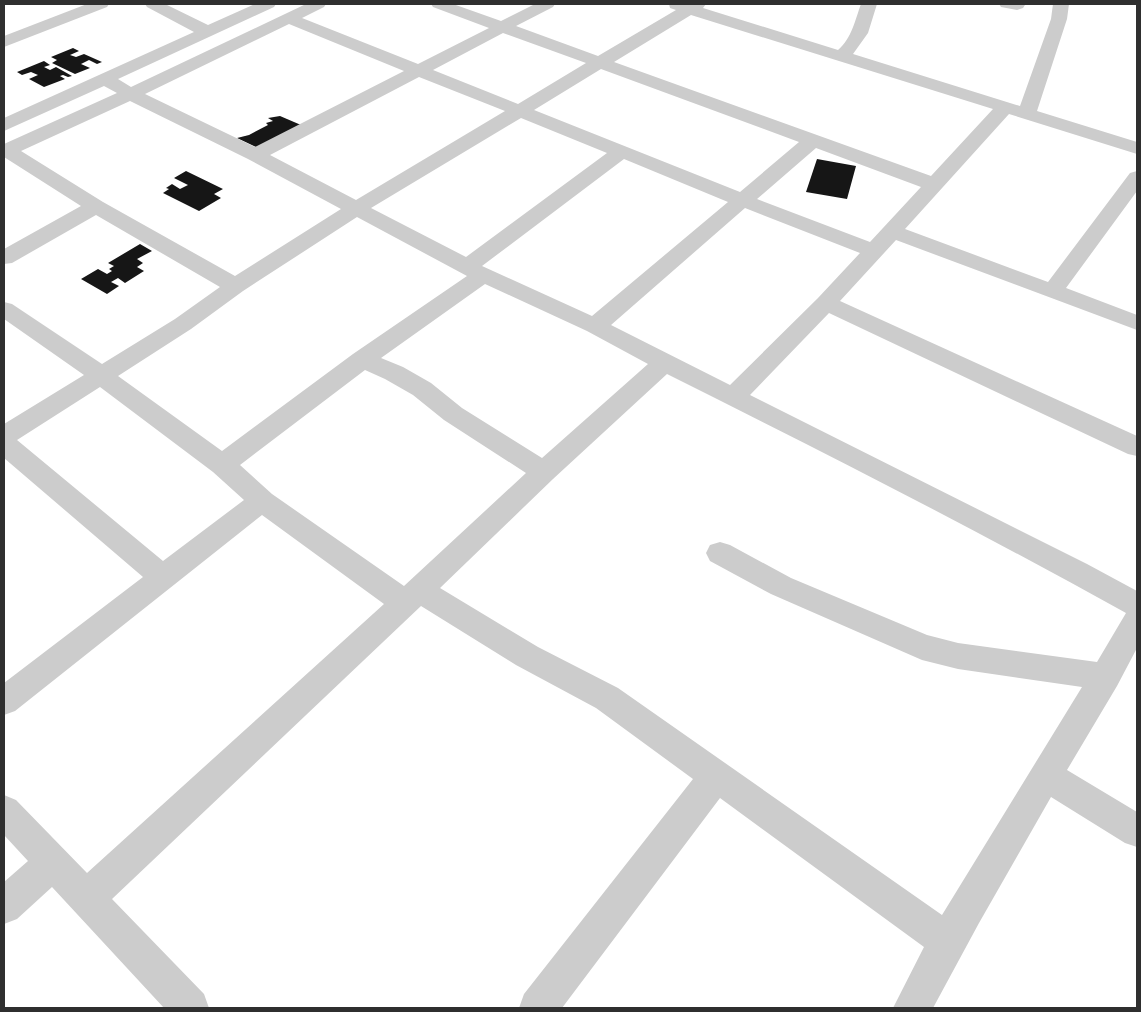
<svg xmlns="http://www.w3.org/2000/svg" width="1141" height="1012" font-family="Commissioner,sans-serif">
  <rect width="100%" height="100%" fill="#fff"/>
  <g fill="#161616">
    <path d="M73,48L79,51L70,55L76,57L84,54L102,62L97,64L89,60L81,64L90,68L75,74L52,63L57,60L51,57Z"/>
    <path d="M44,61L50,65L44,67L50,70L56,67L72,76L68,77L63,75L60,76L65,79L44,87L29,79L38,75L31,72L22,75L17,72Z"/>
    <path d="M280,116L301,125L258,148L237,138L249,135L268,125L266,123L273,121L268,118Z"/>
    <path d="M817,159L856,166L847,199L806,192Z"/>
    <path d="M186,171L223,189L214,194L221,198L199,211L163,193L169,189L166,188L172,184L180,189L188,185L174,178Z"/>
    <path d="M140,244L152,251L137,259L143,263L137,267L144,271L125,283L118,278L111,282L119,286L107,294L81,279L98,269L107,274L112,271L109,269L114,266L108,263Z"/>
  </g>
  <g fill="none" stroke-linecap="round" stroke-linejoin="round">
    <g fill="#ccc" fill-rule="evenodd">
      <path d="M87,4H109L107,7L4,47V36Z"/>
      <path d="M145,4H165L208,25L255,4H276L274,7L118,79L131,87L306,4H326L324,7L302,18L418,64L489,28L433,7L431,4H453L501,21L535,4H555L553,7L516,26L598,56L676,10L670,8L669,4H706L703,8L838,50C852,38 855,20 861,4H877L868,33L853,54L1020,106L1051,19L1053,4H1069L1067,19L1037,111L1137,142V154L1009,114L905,229L1048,282L1130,173L1137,171V191L1066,288L1137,315V330L896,240L840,301L1137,436V456L1128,454L829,313L750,395L1087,564L1137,591V648L1117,686L1067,770L1137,812V847L1125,843L1051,797L979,923L933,1008H893L924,947L720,798L562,1008H519L524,994L693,779L596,708L516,665L421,606L112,899L204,994L209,1008H164L52,887L17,919L4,924V882L28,861L4,835V795L16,800L87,873L384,604L262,515L15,711L4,715V683L143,577L4,458V424L84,375L4,319V302L12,304L102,364L175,319L220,287L96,215L12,263L4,264V249L81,206L4,157V144L117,93L104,86L4,131V118L194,32L147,7ZM691,15L993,109L931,176L614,62ZM289,24L404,71L255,147L145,94ZM503,33L586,63L518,104L433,70ZM601,69L799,142L740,192L534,110ZM419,77L505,111L356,200L270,155ZM130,101L248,159L341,209L235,276L103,202L21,151ZM521,118L607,153L466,257L371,208ZM816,148L921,187L870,242L757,199ZM624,159L728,202L592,316L482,266ZM745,208L860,253L818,298L730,385L611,325ZM357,217L467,276L353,354L222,451L118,376L191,329L243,291ZM485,284L587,331L648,364L542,458L462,408L431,383L403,367L381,358ZM365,370L385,379L413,395L444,420L526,473L404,586L272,494L240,465ZM667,374C821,451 975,529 1126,613L1097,662L958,643L927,635L791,578L730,545L720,542L710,545L706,553L710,561L771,594L922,660L958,669L1082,687L942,915L618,688L538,647L440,588L553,479ZM100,387L213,472L244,500L163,561L17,440Z"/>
      <path d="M999,4H1024L1025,5L1023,8L1017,10L1001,7Z"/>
    </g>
  </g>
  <rect width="1141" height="1012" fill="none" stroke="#2f2f2f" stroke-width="10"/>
</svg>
